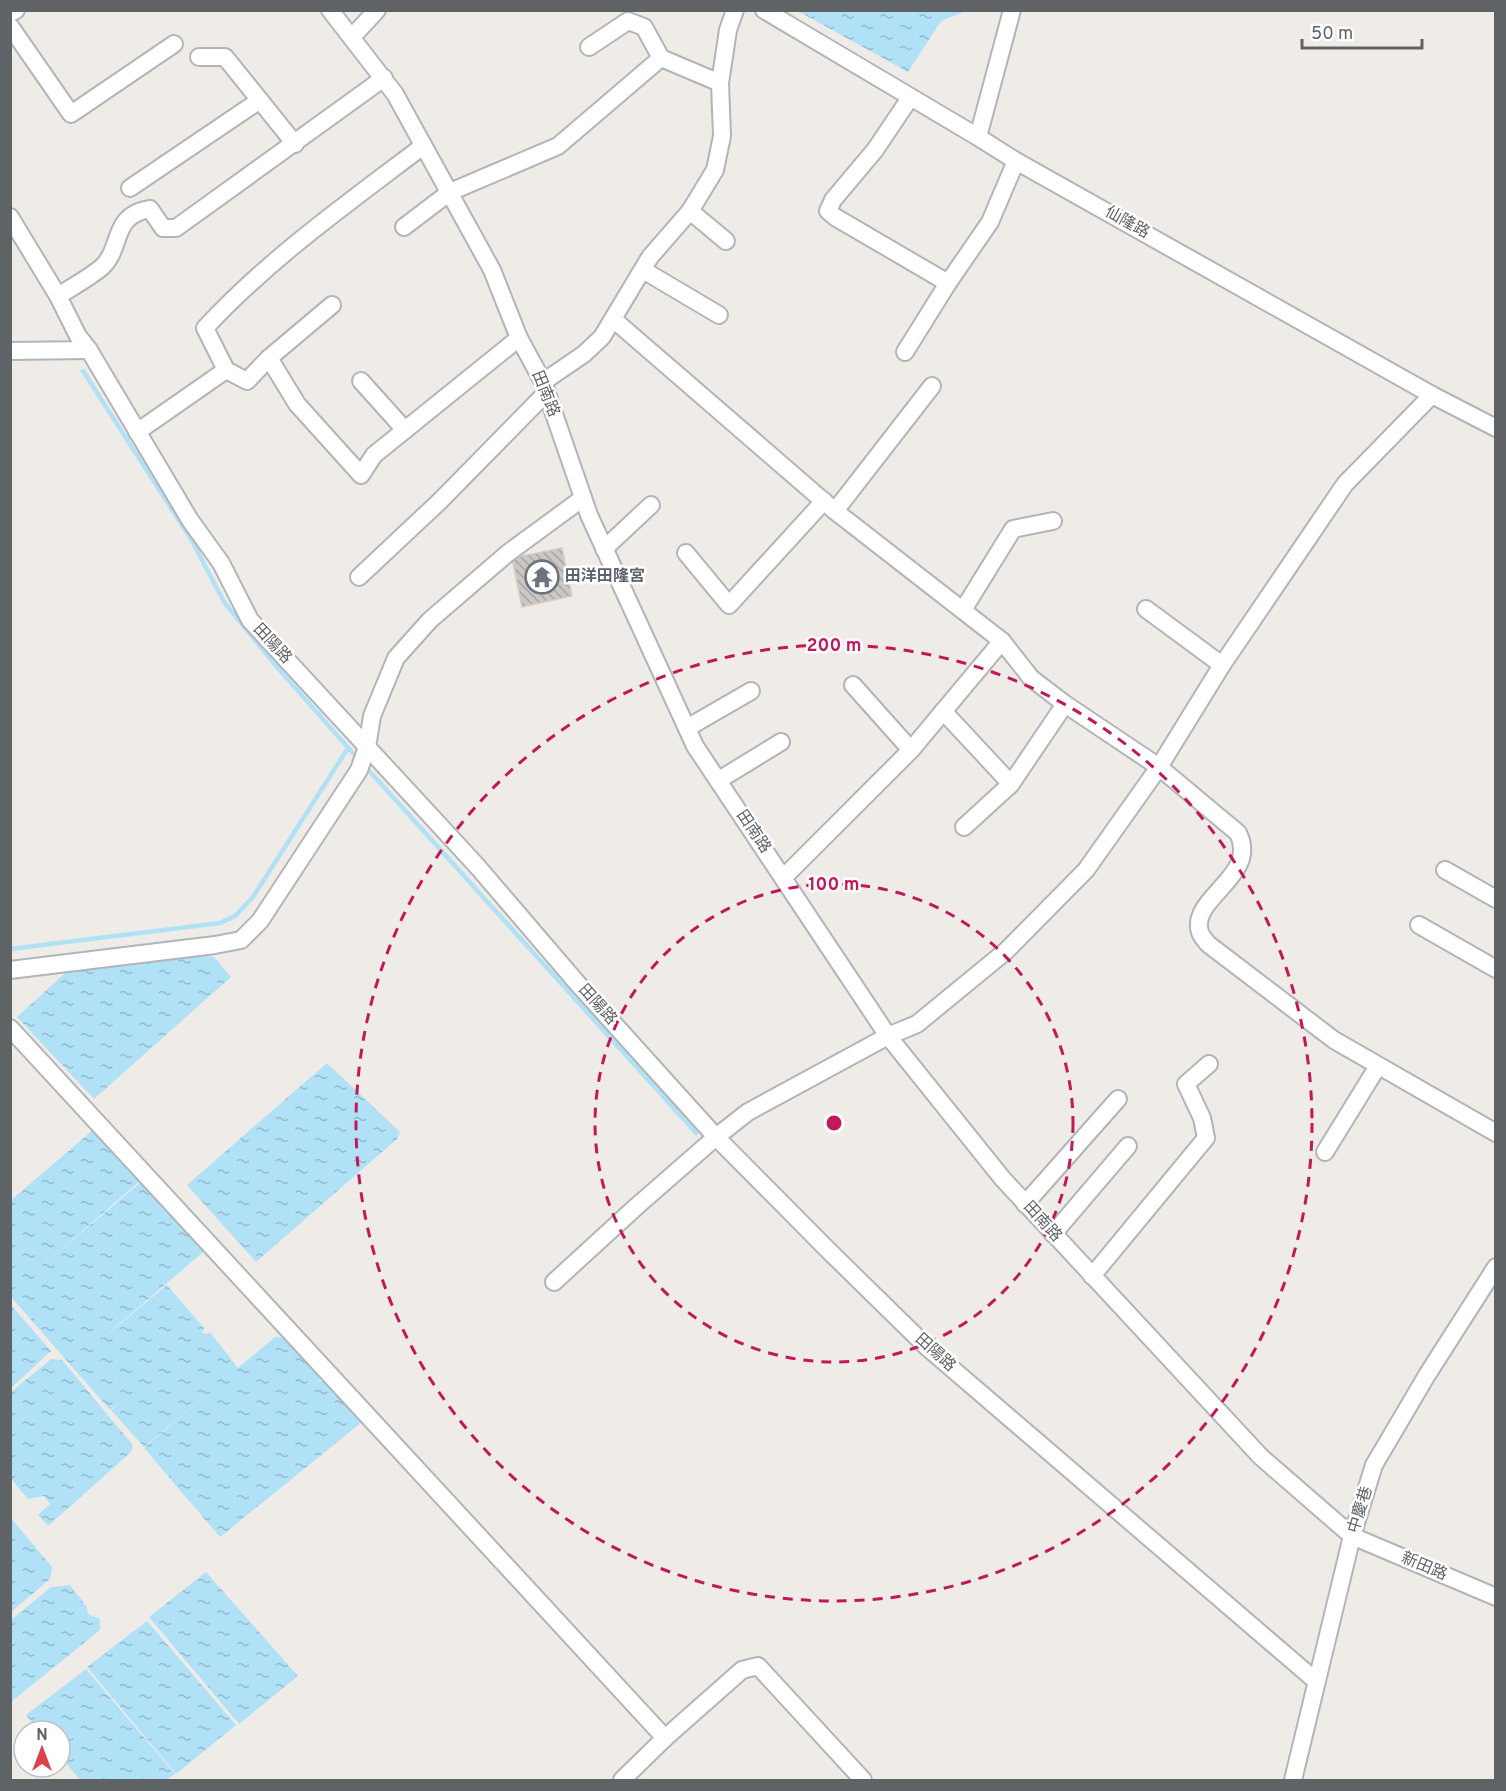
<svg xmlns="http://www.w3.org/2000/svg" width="1506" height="1791" font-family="Overpass,'Noto Sans TC',sans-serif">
  <defs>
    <pattern id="water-ripples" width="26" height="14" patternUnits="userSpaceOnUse" patternTransform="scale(1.5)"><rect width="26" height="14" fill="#b0e1f7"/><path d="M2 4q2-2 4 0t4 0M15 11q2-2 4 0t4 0" fill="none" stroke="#92bacc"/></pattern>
    <pattern id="building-back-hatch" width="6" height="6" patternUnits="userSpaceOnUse" patternTransform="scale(1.5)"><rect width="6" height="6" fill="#cbc7c4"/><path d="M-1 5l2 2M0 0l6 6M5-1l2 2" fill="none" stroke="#a8a5a3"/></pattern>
  </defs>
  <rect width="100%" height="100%" fill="#efece7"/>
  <g fill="url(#water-ripples)">
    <path d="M798,11H966L941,21L908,72Z"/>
    <path d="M195,948L203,956L214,957L231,977L94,1099L17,1017L75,964Z"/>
    <path d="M327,1063L400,1132L397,1139L256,1262L187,1185Z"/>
    <path d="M93,1130L140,1181L29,1277L141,1182L199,1245L209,1247L90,1349L167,1285L204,1328L202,1333L207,1334L210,1332L238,1368L275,1337L286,1338L321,1378L318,1381H327L362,1422L220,1537L144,1448L219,1384L144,1447L111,1410L125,1398L110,1410L11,1297V1200Z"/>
    <path d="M11,1305L51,1351L11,1388H10Z"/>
    <path d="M51,1359L62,1360L133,1445L131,1452L48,1526L38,1515L50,1504L44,1496L28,1499L11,1479L10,1393Z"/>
    <path d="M10,1517L52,1567L50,1579L11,1612Z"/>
    <path d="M206,1572L298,1676L239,1724L149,1617Z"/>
    <path d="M70,1585L87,1607L88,1614L100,1619V1630L11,1702V1620L51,1587Z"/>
    <path d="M147,1621L236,1725L176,1774L87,1667Z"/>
    <path d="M86,1669L175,1774L166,1780H80L60,1756V1731H39L26,1715Z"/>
  </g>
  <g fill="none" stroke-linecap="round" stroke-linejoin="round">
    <g stroke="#b0e1f7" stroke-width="4.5">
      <path d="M83,371L191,539L224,602L277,667L358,759"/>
      <path d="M364,765L696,1133"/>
      <path d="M10,949L220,923L235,916L253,897L348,748"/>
    </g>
  </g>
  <path fill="url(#building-back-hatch)" stroke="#d4cec6" stroke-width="1.5" d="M562,548L572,596L522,607L512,558Z"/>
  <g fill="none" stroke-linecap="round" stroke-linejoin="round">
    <defs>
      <g id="minor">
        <path d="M330,10L395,94L492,270L519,338L543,382L589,515L695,746L888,1036L1002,1178L1261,1457L1352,1536L1496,1597"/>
        <path d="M764,10L978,137L1016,161L1432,395L1496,428"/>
        <path d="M10,13L16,10"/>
        <path d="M10,26L71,114L174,44"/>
        <path d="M352,37L377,10"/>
        <path d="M589,47L628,21L644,27L661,58L720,83"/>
        <path d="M199,57H225L295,144"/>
        <path d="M910,98L875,150L833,200L828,211L835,217L948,283"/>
        <path d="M978,137L1012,10"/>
        <path d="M130,188L260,100"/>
        <path d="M690,211L726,241"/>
        <path d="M10,217L58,296L78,336L89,350L190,520L221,563L250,620L477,866L578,984L716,1137L828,1250L928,1348L1316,1681"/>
        <path d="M404,227L450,192L558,146L661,58"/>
        <path d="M643,270L719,315"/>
        <path d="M58,296C72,287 89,278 102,267C123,247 111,215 150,209L163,228H176L384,78"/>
        <path d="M613,319L835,511L1002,641L1031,678L1065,704L1159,767L1238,833C1260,876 1189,898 1200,932C1201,936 1205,940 1208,944L1334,1040L1496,1133"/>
        <path d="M10,351L89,350"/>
        <path d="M905,352L948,283L990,222L1016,161"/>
        <path d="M269,358L297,404L361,475L374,455L519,338"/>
        <path d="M226,370L247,381L269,358L332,305"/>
        <path d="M361,381L405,430"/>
        <path d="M543,382L584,354L602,337L650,257L690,211L715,170L722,136L720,83L728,30L735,10"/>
        <path d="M137,432L226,370L205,328C270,258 348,203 423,146"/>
        <path d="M835,511L932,386"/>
        <path d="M604,549L651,505"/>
        <path d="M686,553L729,605L824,501"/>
        <path d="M359,577L440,501L547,392"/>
        <path d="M1146,609L1222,665"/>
        <path d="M963,610L1013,529L1053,521"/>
        <path d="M853,685L911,750"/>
        <path d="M943,711L1011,784"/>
        <path d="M687,728L751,691"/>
        <path d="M719,780L781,742"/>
        <path d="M964,827L1011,784L1065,704"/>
        <path d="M1445,870L1496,899"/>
        <path d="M784,877L911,750L1002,641"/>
        <path d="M1419,925L1496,969"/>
        <path d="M10,970L215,945L241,940L260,921L359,770L367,747L372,716L396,658L430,620L508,553L583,498"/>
        <path d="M10,1028L665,1738"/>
        <path d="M1325,1152L1378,1066"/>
        <path d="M1025,1204L1118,1099"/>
        <path d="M1053,1234L1128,1146"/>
        <path d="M1092,1276L1206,1138L1202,1118L1186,1084L1209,1064"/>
        <path d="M554,1282L637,1206L716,1137L748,1112L888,1036L917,1024L1006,951L1086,870L1159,767L1222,665L1345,484L1432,395"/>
        <path d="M622,1780L665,1738L742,1670L758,1666L863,1780"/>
        <path d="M1293,1780L1352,1536L1374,1465L1427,1375L1496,1267"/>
      </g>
    </defs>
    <use href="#minor" stroke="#b2b5b8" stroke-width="20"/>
    <use href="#minor" stroke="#fff" stroke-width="16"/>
  </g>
  <g fill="none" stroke="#c2185b" stroke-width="3" stroke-dasharray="10 8">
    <circle cx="834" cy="1123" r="239"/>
    <circle cx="834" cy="1123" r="478"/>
  </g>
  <defs>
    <symbol id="temple-ring" viewBox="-11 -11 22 22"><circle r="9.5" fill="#fff" stroke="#6b7280" stroke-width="1.5"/><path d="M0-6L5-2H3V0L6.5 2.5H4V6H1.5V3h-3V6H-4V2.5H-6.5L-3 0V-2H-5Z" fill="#6b7280"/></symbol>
  </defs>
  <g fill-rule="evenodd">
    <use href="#temple-ring" x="523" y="558" width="38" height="38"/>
  </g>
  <g text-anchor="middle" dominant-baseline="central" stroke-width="5" stroke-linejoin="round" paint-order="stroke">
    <g font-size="16" fill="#5f6366" stroke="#fff">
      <text transform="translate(1127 223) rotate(29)">仙隆路</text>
      <text transform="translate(545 394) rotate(68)">田南路</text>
      <text transform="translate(272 644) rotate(47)">田陽路</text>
      <text transform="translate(753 832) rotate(56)">田南路</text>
      <text transform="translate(597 1005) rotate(48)">田陽路</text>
      <text transform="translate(1042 1222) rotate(48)">田南路</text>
      <text transform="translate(935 1353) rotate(42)">田陽路</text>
      <text transform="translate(1361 1510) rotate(-73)">中慶巷</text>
      <text transform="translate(1424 1567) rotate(23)">新田路</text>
    </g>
    <g font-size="16" font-weight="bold" fill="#5b616d" stroke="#fff" text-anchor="start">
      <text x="565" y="577">田洋田隆宮</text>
    </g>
  </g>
  <circle cx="834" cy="1123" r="9" fill="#c2185b" stroke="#fff" stroke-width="3"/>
  <g font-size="18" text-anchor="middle" font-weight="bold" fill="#c2185b" stroke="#fff" stroke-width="5" stroke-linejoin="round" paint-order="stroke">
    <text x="834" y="651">200 m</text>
    <text x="834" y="890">100 m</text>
  </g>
  <rect width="1506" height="1791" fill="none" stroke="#5f6366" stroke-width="24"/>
  <g transform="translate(42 1749)"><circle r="28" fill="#ffffff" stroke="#bfc1c2" stroke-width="1.5"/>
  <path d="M0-4.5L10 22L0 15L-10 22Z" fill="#d9444c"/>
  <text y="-9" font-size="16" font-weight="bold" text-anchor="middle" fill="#5f6366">N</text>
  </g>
  <path d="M1302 39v9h120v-9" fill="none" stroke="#5f6366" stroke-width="3"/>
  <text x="1311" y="39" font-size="18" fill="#5f6366" stroke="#ffffff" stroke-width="4.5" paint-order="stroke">50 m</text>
</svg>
